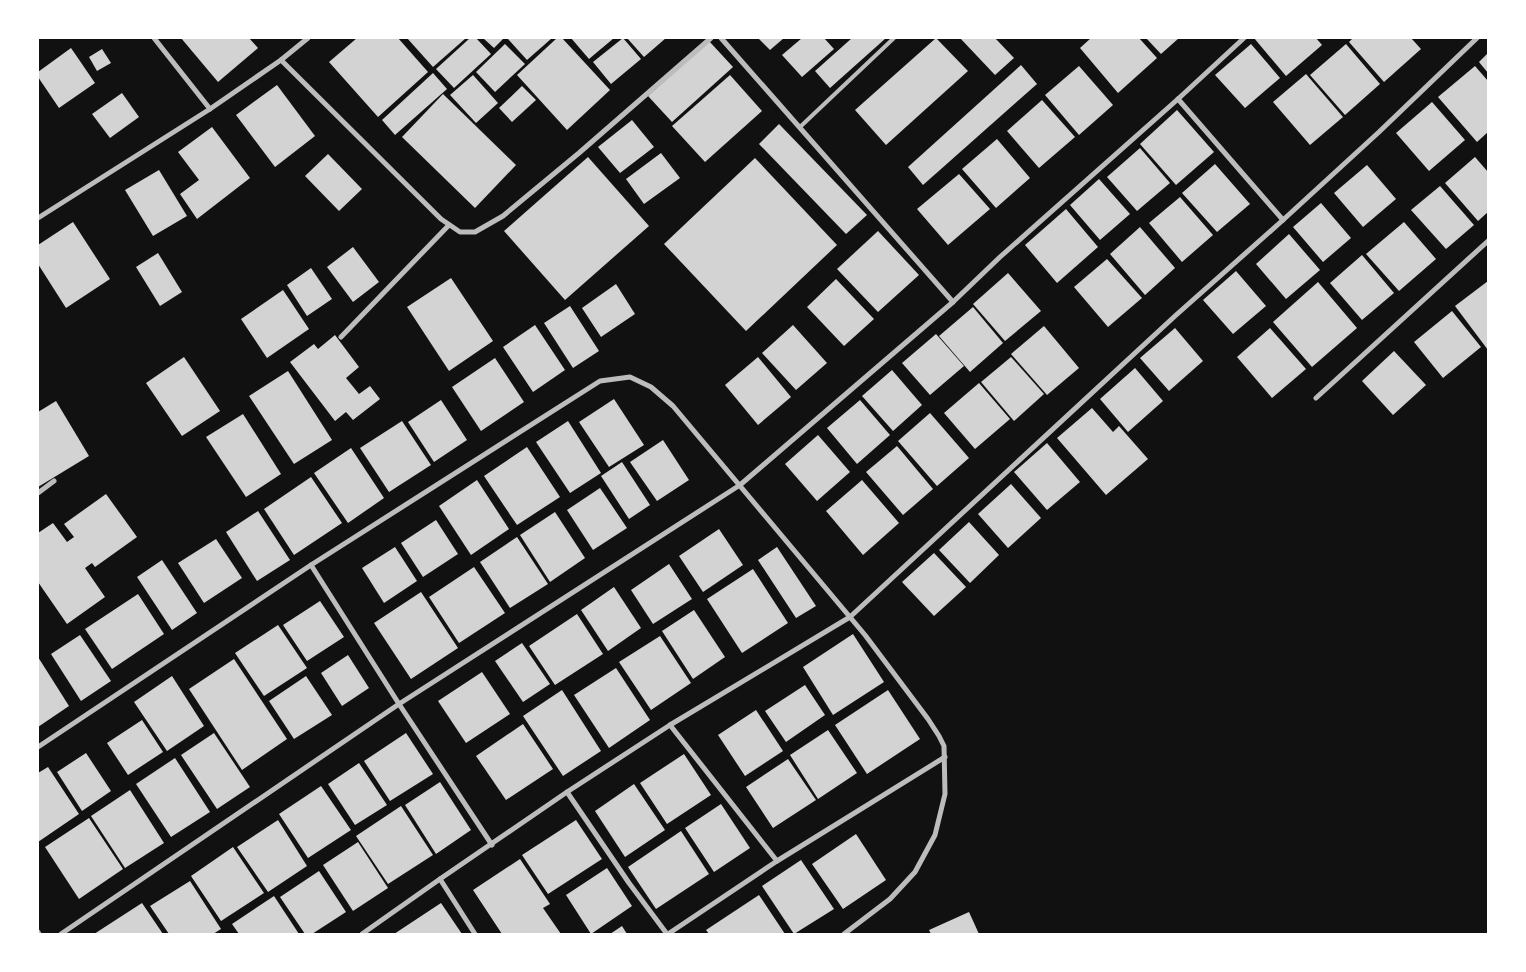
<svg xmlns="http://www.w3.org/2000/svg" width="1526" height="972" font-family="Cabin,sans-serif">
  <rect width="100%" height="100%" fill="#111"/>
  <g fill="#d3d3d3">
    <path d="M181,38H249L258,48L218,82Z"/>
    <path d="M357,38H398L428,72L378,117L329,62Z"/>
    <path d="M407,38H466L433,67Z"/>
    <path d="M470,38H476L491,54L454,88L436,69Z"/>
    <path d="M483,38H504L494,48Z"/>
    <path d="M510,38H552L527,60L508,39Z"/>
    <path d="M557,38H562L610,90L567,130L517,75Z"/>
    <path d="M571,38H614L589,59Z"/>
    <path d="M623,38L641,59L611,84L593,62Z"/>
    <path d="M627,38H666L644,57Z"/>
    <path d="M758,38H784L770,50Z"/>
    <path d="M802,38H824L834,49L802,77L782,55Z"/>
    <path d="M852,38H886L830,88L815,71Z"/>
    <path d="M936,38L968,71L886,145L855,110Z"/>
    <path d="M960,38H995L1014,58L995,75Z"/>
    <path d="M1091,38H1139L1157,58L1118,93L1080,48Z"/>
    <path d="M1146,38H1179L1161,54Z"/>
    <path d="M1254,38H1316L1322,45L1286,76Z"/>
    <path d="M1353,38H1411L1421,49L1384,82L1349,42Z"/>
    <path d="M709,41L733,67L672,122L648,96Z"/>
    <path d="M505,44L525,64L495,92L476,72Z"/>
    <path d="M1251,44L1280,78L1245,108L1215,75Z"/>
    <path d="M1346,44L1380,84L1345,115L1310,75Z"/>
    <path d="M71,48L95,83L59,108L38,77V72Z"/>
    <path d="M102,49L111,63L97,71L89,57Z"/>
    <path d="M1488,53V73L1479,62Z"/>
    <path d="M1021,65L1037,84L923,185L908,167Z"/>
    <path d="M1079,66L1113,105L1079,135L1045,95Z"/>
    <path d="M1475,66L1488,81V132L1477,142L1438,97Z"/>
    <path d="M433,73L447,89L395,135L382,120Z"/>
    <path d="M1306,74L1343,117L1310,145L1273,102Z"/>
    <path d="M473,75L498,103L476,123L450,95Z"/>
    <path d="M730,75L762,111L705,162L672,126Z"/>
    <path d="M277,85L315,136L275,167L236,115Z"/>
    <path d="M522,86L536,100L512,122L499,108Z"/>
    <path d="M122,93L139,117L110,138L92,114Z"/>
    <path d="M443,94L516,165L475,208L402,137Z"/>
    <path d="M1042,100L1075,137L1039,168L1007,131Z"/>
    <path d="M1432,102L1465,140L1429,171L1396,133Z"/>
    <path d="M1177,110L1214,152L1176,185L1140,144Z"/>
    <path d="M632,120L654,147L620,173L598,147Z"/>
    <path d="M779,124L867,215L846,234L759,144Z"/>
    <path d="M212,127L250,178L197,219L180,194L199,180L178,152Z"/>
    <path d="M997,139L1030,178L996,208L962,169Z"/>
    <path d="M1140,148L1170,183L1137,211L1107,177Z"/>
    <path d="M661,153L680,178L644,204L626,179Z"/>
    <path d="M328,154L362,189L339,211L305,176Z"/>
    <path d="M588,157L649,226L565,300L504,231Z"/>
    <path d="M1475,157L1488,172V212L1478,221L1445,183Z"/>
    <path d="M755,158L837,245L746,331L664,244Z"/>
    <path d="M1215,164L1250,204L1217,232L1182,193Z"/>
    <path d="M1367,165L1396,199L1363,227L1334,193Z"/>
    <path d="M159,170L187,216L153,236L125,190Z"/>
    <path d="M959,174L990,209L948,245L917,209Z"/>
    <path d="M1099,179L1130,214L1100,240L1070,205Z"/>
    <path d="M1440,186L1474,225L1446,249L1411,210Z"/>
    <path d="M1180,197L1213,235L1182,262L1149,223Z"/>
    <path d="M1321,203L1351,238L1323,262L1293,227Z"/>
    <path d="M1066,209L1098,247L1057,283L1025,245Z"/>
    <path d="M73,222L110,279L66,308L38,264V245Z"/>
    <path d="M1404,222L1436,259L1399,291L1366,254Z"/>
    <path d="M1140,227L1175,268L1145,295L1110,254Z"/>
    <path d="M878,231L919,275L878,312L837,269Z"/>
    <path d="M1289,234L1320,270L1286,299L1256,264Z"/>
    <path d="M353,247L379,282L353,302L327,267Z"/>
    <path d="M158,253L182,292L160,306L136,267Z"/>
    <path d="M1362,255L1394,293L1362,320L1330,283Z"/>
    <path d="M1107,259L1142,298L1108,327L1074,287Z"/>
    <path d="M311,268L332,299L307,316L287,285Z"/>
    <path d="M1236,271L1266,306L1233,334L1203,300Z"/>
    <path d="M1008,273L1041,311L1005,341L973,304Z"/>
    <path d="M451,278L493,341L449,371L407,307Z"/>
    <path d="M836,279L874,319L844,346L807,307Z"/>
    <path d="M1488,281V350L1455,306Z"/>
    <path d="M1318,282L1357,328L1312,367L1273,322Z"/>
    <path d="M616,284L635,314L601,337L582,308Z"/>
    <path d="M283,290L309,329L267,358L241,319Z"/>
    <path d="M570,306L599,351L573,368L544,323Z"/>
    <path d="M973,307L1003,343L970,372L939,336Z"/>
    <path d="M1452,311L1481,347L1443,378L1414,342Z"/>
    <path d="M535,325L565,370L533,392L503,347Z"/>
    <path d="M793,325L827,363L796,390L762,353Z"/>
    <path d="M1044,326L1079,368L1047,395L1011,354Z"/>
    <path d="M1175,328L1203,361L1169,391L1140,358Z"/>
    <path d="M1270,328L1306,369L1272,398L1237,357Z"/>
    <path d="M936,334L964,366L930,395L902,363Z"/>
    <path d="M335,335L359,367L346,378L359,394L370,386L380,399L353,420L346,412L335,421L290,362L314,344L318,349Z"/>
    <path d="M1394,351L1426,385L1393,415L1362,381Z"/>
    <path d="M184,357L220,411L182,436L146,383Z"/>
    <path d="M758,357L791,397L758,425L725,385Z"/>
    <path d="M1011,357L1044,394L1014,421L981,382Z"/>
    <path d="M495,358L524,402L481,431L452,387Z"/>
    <path d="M1135,368L1163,401L1128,432L1100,399Z"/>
    <path d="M892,370L922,405L893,431L862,396Z"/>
    <path d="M288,371L332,440L294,464L249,396Z"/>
    <path d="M979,383L1010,419L975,449L944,413Z"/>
    <path d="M614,399L644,445L609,467L579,422Z"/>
    <path d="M441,400L467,440L434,462L408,422Z"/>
    <path d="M860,400L890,435L857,464L827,428Z"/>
    <path d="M56,401L89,456L38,487V412Z"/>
    <path d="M1092,408L1113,432L1119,426L1148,459L1106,495L1057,438Z"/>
    <path d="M930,413L969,458L937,486L898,441Z"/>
    <path d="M243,414L281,474L246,497L206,437Z"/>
    <path d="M402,421L431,465L389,492L360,448Z"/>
    <path d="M568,421L601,473L570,493L536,442Z"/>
    <path d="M818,435L850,472L817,501L785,464Z"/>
    <path d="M663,440L689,480L657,501L630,462Z"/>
    <path d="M1047,443L1080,482L1047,510L1014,472Z"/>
    <path d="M897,446L933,489L903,515L866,472Z"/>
    <path d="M527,447L560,497L517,525L484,476Z"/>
    <path d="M351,448L384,498L348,523L314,473Z"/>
    <path d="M622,462L650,505L629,519L601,476Z"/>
    <path d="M311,477L342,523L294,555L264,509Z"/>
    <path d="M477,480L509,529L471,555L439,506Z"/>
    <path d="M862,480L899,523L863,555L826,511Z"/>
    <path d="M1011,484L1041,518L1008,548L978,514Z"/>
    <path d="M600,488L627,528L593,550L567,510Z"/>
    <path d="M106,494L137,537L95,567L92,563L85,568L105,597L67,624L38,582V533L53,523L67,542L74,537L64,524Z"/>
    <path d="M258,511L290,560L257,581L226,532Z"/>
    <path d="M555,512L585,558L550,582L520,535Z"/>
    <path d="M436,520L458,554L423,577L401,543Z"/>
    <path d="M969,522L999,555L970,583L939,550Z"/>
    <path d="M719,529L743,565L703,592L679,556Z"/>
    <path d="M517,537L548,584L510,608L480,562Z"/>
    <path d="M216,539L242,578L204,603L178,563Z"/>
    <path d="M395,547L417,581L384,603L362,568Z"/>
    <path d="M777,547L816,606L796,618L758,560Z"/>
    <path d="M934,553L966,587L934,616L902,582Z"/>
    <path d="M162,560L197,613L172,630L137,577Z"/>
    <path d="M669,564L692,599L653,624L631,590Z"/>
    <path d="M474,567L505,613L459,643L429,597Z"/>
    <path d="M753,569L788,623L742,653L707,599Z"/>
    <path d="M614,587L641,628L608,651L581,610Z"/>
    <path d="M421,592L458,648L411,679L374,623Z"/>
    <path d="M138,594L164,634L112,669L85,629Z"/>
    <path d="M320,601L344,637L307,661L283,625Z"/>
    <path d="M694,610L725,657L693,679L662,631Z"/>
    <path d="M577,614L603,654L555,685L529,646Z"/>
    <path d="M278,625L307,668L264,696L235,653Z"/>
    <path d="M853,634L884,682L833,715L803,667Z"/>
    <path d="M80,635L111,681L81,701L51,654Z"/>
    <path d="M660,636L691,683L651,710L619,662Z"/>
    <path d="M522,643L550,684L523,702L495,661Z"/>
    <path d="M348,655L369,688L342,706L321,673Z"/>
    <path d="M38,657L69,706L38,727Z"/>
    <path d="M234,659L287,739L242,770L189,689Z"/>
    <path d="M616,668L650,720L609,748L574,695Z"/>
    <path d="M482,672L510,714L466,743L438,701Z"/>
    <path d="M172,676L204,726L167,751L134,702Z"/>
    <path d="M306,676L332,715L294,739L269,701Z"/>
    <path d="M805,685L825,715L786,742L765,711Z"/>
    <path d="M562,690L601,751L563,776L523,716Z"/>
    <path d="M888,690L920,739L867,774L835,725Z"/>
    <path d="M756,710L783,751L745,776L718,735Z"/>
    <path d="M142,720L163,752L128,775L107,743Z"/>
    <path d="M523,724L553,769L506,800L476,756Z"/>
    <path d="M828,730L857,773L818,799L790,755Z"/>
    <path d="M214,733L250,787L217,809L181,755Z"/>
    <path d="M406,733L433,774L390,801L364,761Z"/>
    <path d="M86,753L111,791L82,811L57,772Z"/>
    <path d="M684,754L711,795L667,824L640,783Z"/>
    <path d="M175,758L210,812L171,837L136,784Z"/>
    <path d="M788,759L816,800L773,828L746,787Z"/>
    <path d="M359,763L387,805L355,825L328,784Z"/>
    <path d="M48,767L79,814L38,842V773Z"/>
    <path d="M440,782L471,830L436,854L405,805Z"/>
    <path d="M634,784L665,830L625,857L595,811Z"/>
    <path d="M321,786L351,830L308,858L279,814Z"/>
    <path d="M130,790L164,843L125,868L91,816Z"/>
    <path d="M721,804L750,848L714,872L685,828Z"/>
    <path d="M401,806L433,855L388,884L356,836Z"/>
    <path d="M89,818L123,869L79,899L45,847Z"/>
    <path d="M278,820L307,866L268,892L237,847Z"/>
    <path d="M576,820L602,859L548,894L522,855Z"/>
    <path d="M681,831L709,874L656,909L628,867Z"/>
    <path d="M856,834L886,880L843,909L812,864Z"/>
    <path d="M358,842L388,888L353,911L323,865Z"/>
    <path d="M233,847L264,893L221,921L191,876Z"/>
    <path d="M520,859L550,904L543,908L561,934H502L473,890Z"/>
    <path d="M801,860L834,909L794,934L762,886Z"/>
    <path d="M607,868L632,906L591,934L566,895Z"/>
    <path d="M319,871L346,912L312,934H305L280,897Z"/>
    <path d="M190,881L221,929L213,934H169L150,906Z"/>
    <path d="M759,895L785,934H709L706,930Z"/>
    <path d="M274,896L299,934H239L232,924Z"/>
    <path d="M142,903L163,934H94Z"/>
    <path d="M441,903L462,934H394Z"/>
    <path d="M969,912L979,934H931L929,930Z"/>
    <path d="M622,926L627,934H610Z"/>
  </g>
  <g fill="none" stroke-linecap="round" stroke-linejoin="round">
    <path stroke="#bcbcbc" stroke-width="4" d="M800,127L894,38"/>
    <g stroke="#bcbcbc" stroke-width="5">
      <path d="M154,38L210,109"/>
      <path d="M721,38L953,302"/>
      <path d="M281,60L441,219L460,232H475L503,216L579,153L711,38"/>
      <path d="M1178,99L1283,220"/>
      <path d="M38,218L210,109L281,60L308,38"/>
      <path d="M341,337L449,225"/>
      <path d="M1316,398L1488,241"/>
      <path d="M38,493L54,481"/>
      <path d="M311,565L399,704L492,845"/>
      <path d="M670,725L777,861"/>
      <path d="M38,747L311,565L600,381L630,377L651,387L673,406L865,635L928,719L939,736L944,746L945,794L935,835L915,872L890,899L844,934"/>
      <path d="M567,792L629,883L667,934"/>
      <path d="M440,879L475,934"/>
      <path d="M38,932L39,934"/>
      <path d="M61,934L399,704L740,485L953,302L1000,257L1178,99L1244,38"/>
      <path d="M362,934L440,879L567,792L670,725L850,617L1175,316L1283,220L1379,132L1477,38"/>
      <path d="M668,934L777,861L945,757"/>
    </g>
  </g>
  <rect width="1526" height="972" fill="none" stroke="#ffffff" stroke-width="78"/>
</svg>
